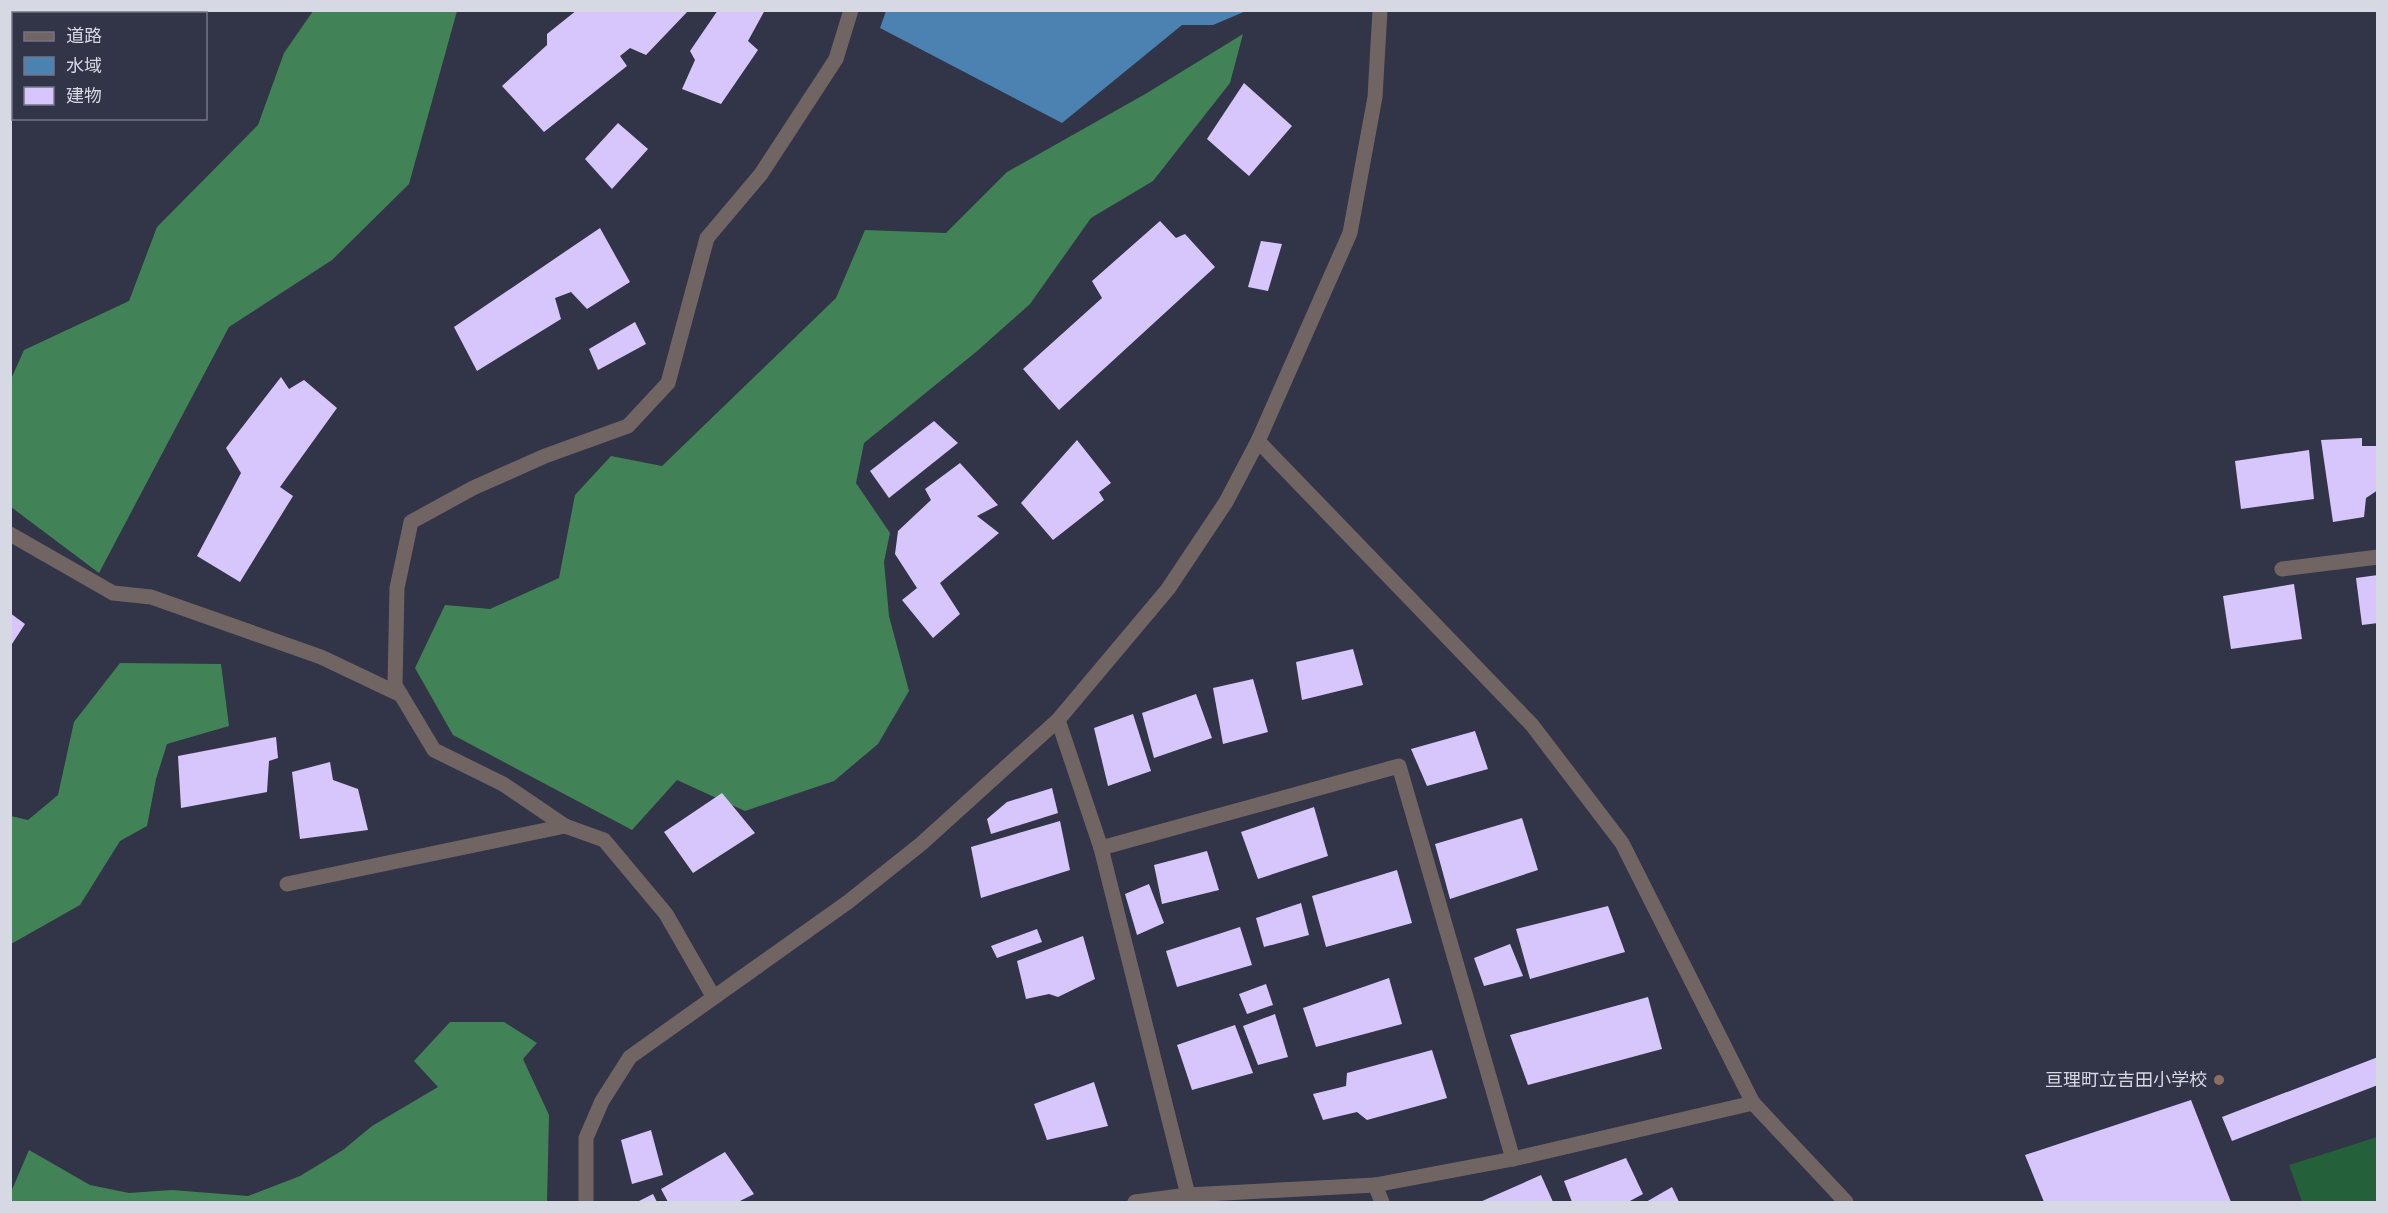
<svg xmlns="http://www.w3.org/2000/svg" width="2388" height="1213" font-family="'Fira Sans Condensed','Noto Sans JP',sans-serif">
  <rect width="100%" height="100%" fill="#323447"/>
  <path fill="#246039" d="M2377,1137V1202H2302L2289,1165Z"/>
  <g fill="#428257">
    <path d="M313,11H457L409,184L332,260L229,327L99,573L11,507V379L24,350L129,301L157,227L258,125L284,53Z"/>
    <path d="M1243,34L1230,83L1153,181L1091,218L1030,304L976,352L864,443L856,483L890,533L884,562L889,616L909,691L878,744L834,781L745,811L677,780L632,830L453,735L415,668L445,605L490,609L559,578L575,495L611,456L662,466L836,298L865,230L946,233L1007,172L1147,93Z"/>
    <path d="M120,663L221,664L229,726L167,744L156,779L147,826L120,841L80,905L11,944V816L28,820L58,795L74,722Z"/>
    <path d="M450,1022H504L537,1043L523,1059L549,1115L547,1202H11V1192L29,1150L90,1185L129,1193L172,1190L248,1196L300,1176L343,1150L372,1126L438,1087L414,1061Z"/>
  </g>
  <path fill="#4b82b2" d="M886,11V10L1246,11L1213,25H1182L1062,123L880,28Z"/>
  <g fill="#d7c6fc">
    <path d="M577,10H689L646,55L630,48L620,56L627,66L544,132L502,86L547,45V34Z"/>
    <path d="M718,10H765L748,41L758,50L721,104L682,89L695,60L690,51Z"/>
    <path d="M1244,83L1292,126L1249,176L1207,139Z"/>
    <path d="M618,123L648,149L612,189L585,159Z"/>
    <path d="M1160,221L1176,238L1185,234L1215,267L1059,410L1023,369L1102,298L1092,281Z"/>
    <path d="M600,228L630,282L587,309L571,292L555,298L561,319L477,371L454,327Z"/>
    <path d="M1261,241L1282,244L1268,291L1248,287Z"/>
    <path d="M635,322L646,344L598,370L589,349Z"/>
    <path d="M281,377L289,389L304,380L337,408L280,487L293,496L240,582L197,556L241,473L226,448Z"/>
    <path d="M934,421L958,443L889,498L870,471Z"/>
    <path d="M2362,438V446H2378V490L2366,498L2364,517L2333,522L2321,440Z"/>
    <path d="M1077,440L1111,483L1099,492L1104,500L1053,540L1021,503Z"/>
    <path d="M2309,450L2314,499L2241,509L2235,461Z"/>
    <path d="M960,463L998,505L977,516L999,533L940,583L960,614L933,638L902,600L917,588L895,554L898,531L931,500L925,489Z"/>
    <path d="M2378,575V623L2362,625L2356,578Z"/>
    <path d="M2294,584L2302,639L2231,649L2223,596Z"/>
    <path d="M10,613L25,624L10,647Z"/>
    <path d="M1353,649L1363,685L1302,700L1296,662Z"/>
    <path d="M1253,679L1268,732L1223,744L1213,688Z"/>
    <path d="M1196,694L1212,738L1154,758L1142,713Z"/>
    <path d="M1133,714L1151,771L1108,786L1094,728Z"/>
    <path d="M1475,731L1488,769L1427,786L1411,749Z"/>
    <path d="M276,737L278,758L269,761L267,792L181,808L178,756Z"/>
    <path d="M330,762L333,780L358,789L368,830L300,839L292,772Z"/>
    <path d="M1052,788L1058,813L991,834L987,819L1007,802Z"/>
    <path d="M722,793L755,833L693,873L664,832Z"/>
    <path d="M1314,807L1328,856L1258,879L1241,832Z"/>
    <path d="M1522,818L1538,870L1450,899L1435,844Z"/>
    <path d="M1060,821L1070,870L981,898L971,847Z"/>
    <path d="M1207,851L1219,890L1162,904L1154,865Z"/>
    <path d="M1397,870L1412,923L1326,947L1312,896Z"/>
    <path d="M1149,884L1164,923L1137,935L1125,894Z"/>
    <path d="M1301,903L1309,935L1264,947L1256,918Z"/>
    <path d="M1608,906L1625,952L1530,979L1516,929Z"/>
    <path d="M1240,927L1252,965L1177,987L1166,951Z"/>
    <path d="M1037,929L1042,942L997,958L991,946Z"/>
    <path d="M1083,936L1095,979L1058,997L1049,994L1026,999L1017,961Z"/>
    <path d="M1510,944L1523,976L1484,986L1474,958Z"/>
    <path d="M1389,978L1402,1024L1316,1047L1303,1008Z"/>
    <path d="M1266,984L1273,1005L1247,1014L1239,994Z"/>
    <path d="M1648,997L1662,1049L1528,1085L1510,1035Z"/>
    <path d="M1275,1014L1288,1057L1258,1065L1243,1026Z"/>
    <path d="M1235,1025L1253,1073L1192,1090L1177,1045Z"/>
    <path d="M1432,1050L1447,1098L1367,1120L1357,1112L1323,1120L1313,1094L1346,1086L1347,1073Z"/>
    <path d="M2378,1057V1085L2232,1141L2222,1117Z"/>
    <path d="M1094,1082L1108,1126L1047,1140L1034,1104Z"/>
    <path d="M2191,1100L2231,1202H2044L2025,1155Z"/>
    <path d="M651,1130L663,1175L632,1184L621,1140Z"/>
    <path d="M725,1152L754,1194L738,1202H668L661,1189Z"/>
    <path d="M1626,1158L1643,1194L1628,1202H1572L1564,1181Z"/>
    <path d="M1541,1175L1553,1202H1480Z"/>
    <path d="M1672,1187L1679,1202H1646Z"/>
    <path d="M653,1194L657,1202H637Z"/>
  </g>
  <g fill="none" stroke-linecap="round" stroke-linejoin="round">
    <g stroke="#716564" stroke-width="15">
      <path d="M10,534L113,593L151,597L321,657L401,695"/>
      <path d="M2282,569L2378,557"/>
      <path d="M1058,720L1101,848L1399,766L1513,1159"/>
      <path d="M1101,848L1188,1195"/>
      <path d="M287,884L565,826"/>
      <path d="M713,996L666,914L604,840L565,826L503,784L434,750L395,685L397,588L411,522L473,488L545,456L628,426L668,383L707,238L761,174L836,59L851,10"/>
      <path d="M1375,1185L1382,1202"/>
    </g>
    <g stroke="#716564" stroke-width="15">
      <path d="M1258,441L1532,725L1622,843L1753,1103L1846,1202"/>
      <path d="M586,1202V1138L602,1101L630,1057L848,902L921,844L1058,720L1168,589L1226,502L1258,441L1350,233L1375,97L1380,10"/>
      <path d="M1135,1202L1188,1195L1375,1185L1513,1159L1753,1103"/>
    </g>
  </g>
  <circle fill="#8d6e63" stroke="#323447" stroke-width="2" cx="2219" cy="1080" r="6"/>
  <g text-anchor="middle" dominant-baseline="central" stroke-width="6" stroke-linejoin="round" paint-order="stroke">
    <g font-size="18" fill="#d6d8e4" stroke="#323447" text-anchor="end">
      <text x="2207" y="1080">亘理町立吉田小学校</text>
    </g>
  </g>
  <rect width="2388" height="1213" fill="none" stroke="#d6d8e4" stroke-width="24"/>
  <rect x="12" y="12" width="195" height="108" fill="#323447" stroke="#747686" stroke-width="1.5"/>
  <rect x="24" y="32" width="30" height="9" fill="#716564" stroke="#747686" stroke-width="1.5"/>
  <text x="66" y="42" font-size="18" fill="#d6d8e4">道路</text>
  <rect x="24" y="57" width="30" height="18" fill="#4b82b2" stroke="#747686" stroke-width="1.5"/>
  <text x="66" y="72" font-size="18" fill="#d6d8e4">水域</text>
  <rect x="24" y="87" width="30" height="18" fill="#d7c6fc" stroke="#747686" stroke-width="1.5"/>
  <text x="66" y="102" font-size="18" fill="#d6d8e4">建物</text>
</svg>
